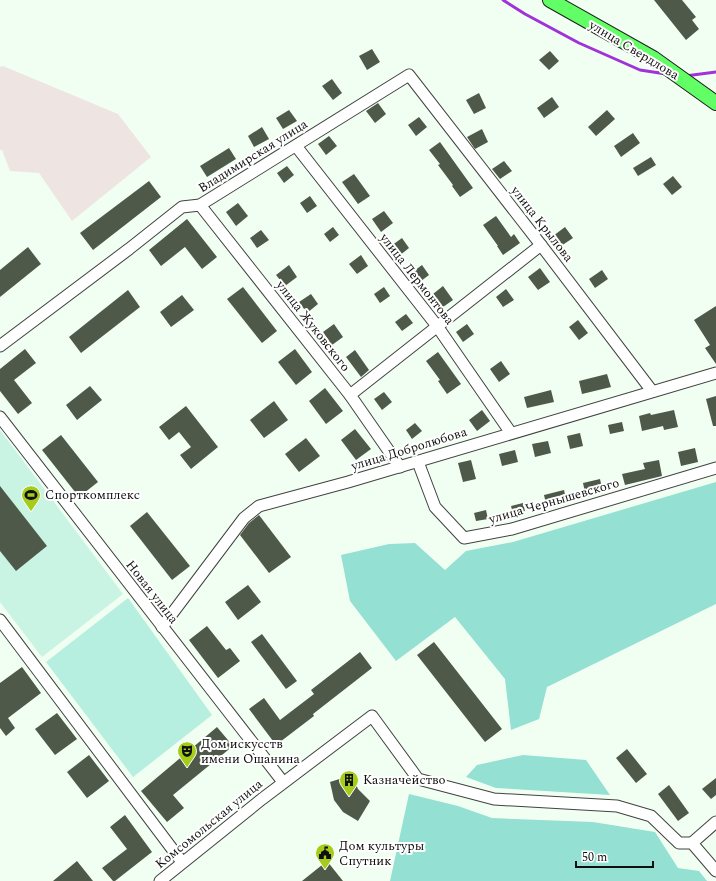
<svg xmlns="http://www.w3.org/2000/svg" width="716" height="881" font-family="Spectral,serif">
  <rect width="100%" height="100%" fill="#f1fff2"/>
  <path fill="#eee5e3" d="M3,66L118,114L151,157L72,221L39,173L10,171L2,150H0V67Z"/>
  <path fill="#b6eee0" d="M128,598L212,715L133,777L46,662Z"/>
  <g fill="#94e0d2">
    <path d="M716,482V604L547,687L539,719L511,730L505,679L455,617L396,661L350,601L341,555L389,544L415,543L445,570L466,551L513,542Z"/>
    <path d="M523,755L586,760L610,795L496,788L466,777L477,765Z"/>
    <path d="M409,794L458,806L492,818L593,822L655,832L678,868L699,871L707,881H390Z"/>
  </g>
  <path fill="#c9f4e3" d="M0,430L123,594L42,657L0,602Z"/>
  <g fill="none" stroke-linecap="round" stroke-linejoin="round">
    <g stroke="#a131d9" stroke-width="3">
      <path d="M503,0L525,14L579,43L640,70L666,74"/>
      <path d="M685,76L716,72"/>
    </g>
  </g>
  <g fill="#4f594a">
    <path d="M654,0H682L696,17L692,20L699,29L686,40Z"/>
    <path d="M372,49L380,62L367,70L359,56Z"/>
    <path d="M550,51L559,61L549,70L539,60Z"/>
    <path d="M332,79L342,93L333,100L322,86Z"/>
    <path d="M479,93L486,108L474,114L466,100Z"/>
    <path d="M552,97L559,107L544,118L537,108Z"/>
    <path d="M378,103L386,114L375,123L366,111Z"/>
    <path d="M289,110L297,121L283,129L276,118Z"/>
    <path d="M607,110L615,119L596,136L588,127Z"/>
    <path d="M419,117L427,127L416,136L408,125Z"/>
    <path d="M262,127L269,139L254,147L248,136Z"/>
    <path d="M482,129L488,142L475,149L467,137Z"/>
    <path d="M633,133L640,143L621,157L614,146Z"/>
    <path d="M329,136L337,146L326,155L318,144Z"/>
    <path d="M440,142L473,188L460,197L452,186L453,185L438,165L440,164L429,150Z"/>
    <path d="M229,148L236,159L207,177L200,166Z"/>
    <path d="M651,157L656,165L638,176L633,168Z"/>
    <path d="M504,161L512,171L500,179L492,169Z"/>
    <path d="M287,166L294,175L284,183L277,173Z"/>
    <path d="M354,174L370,196L358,204L342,182Z"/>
    <path d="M673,176L682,187L672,195L663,184Z"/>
    <path d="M149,181L161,197L93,250L80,233Z"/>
    <path d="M310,196L317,206L307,213L300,203Z"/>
    <path d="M238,203L248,216L236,226L226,212Z"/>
    <path d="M384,211L393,223L381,232L372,219Z"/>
    <path d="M496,216L511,237L514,234L520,243L503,255L497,246H498L483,225Z"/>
    <path d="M187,219L217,257L202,269L185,247L161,266L149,250Z"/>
    <path d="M333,227L339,235L330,242L324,234Z"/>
    <path d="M565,227L573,238L561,246L553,236Z"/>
    <path d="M261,230L269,240L257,248L250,238Z"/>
    <path d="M402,238L409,248L399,256L391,246Z"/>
    <path d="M28,247L41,264L0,297V270Z"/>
    <path d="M361,255L368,266L357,274L349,264Z"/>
    <path d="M289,265L297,277L285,286L276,275Z"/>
    <path d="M422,265L429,275L421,281L414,271Z"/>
    <path d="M540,268L550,282L538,290L528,277Z"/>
    <path d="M602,270L608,279L595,288L589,279Z"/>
    <path d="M443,286L453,300L443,307L433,294Z"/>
    <path d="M243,287L277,331L262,343L227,299Z"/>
    <path d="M384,287L390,296L380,303L374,294Z"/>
    <path d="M506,289L514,300L503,307L496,297Z"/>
    <path d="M128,290L140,307L81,353L69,337Z"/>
    <path d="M311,294L318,304L307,313L299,302Z"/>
    <path d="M182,295L194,310L171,327L160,312Z"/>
    <path d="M716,306V364L705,348L710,345L694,320Z"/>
    <path d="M406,314L413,323L402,331L395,322Z"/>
    <path d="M578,320L588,333L579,340L569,327Z"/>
    <path d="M334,324L343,337L332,345L323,332Z"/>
    <path d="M467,324L474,334L463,342L456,332Z"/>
    <path d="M25,349L36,363L14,380L32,403L18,414L0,391V369Z"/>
    <path d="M295,349L312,372L296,385L278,362Z"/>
    <path d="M355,350L369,370L361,377L346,357Z"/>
    <path d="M438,352L461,384L447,394L438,381L440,380L426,361Z"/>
    <path d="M501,361L510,374L499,382L490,369Z"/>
    <path d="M607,374L611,387L582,394L579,381Z"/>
    <path d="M90,386L102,400L77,420L66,405Z"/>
    <path d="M325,388L343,411L326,424L309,401Z"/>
    <path d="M551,390L554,402L527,408L524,397Z"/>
    <path d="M384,392L392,402L382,410L374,399Z"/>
    <path d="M716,396V426H713L706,399Z"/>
    <path d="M274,401L288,420L264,438L250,420Z"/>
    <path d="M186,406L218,447L191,469L180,455L191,447L179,432L169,440L159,427Z"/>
    <path d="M482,410L490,421L477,431L469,420Z"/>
    <path d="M674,410L678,427L664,430L663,426L642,431L639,416L650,413L651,415Z"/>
    <path d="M622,422L624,431L610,434L608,425Z"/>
    <path d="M415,423L422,431L412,439L406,430Z"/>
    <path d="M355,429L371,449L356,460L341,440Z"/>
    <path d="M580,433L583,446L570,449L567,436Z"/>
    <path d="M61,435L98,482L79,497L42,450Z"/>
    <path d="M306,438L320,456L299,472L285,454Z"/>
    <path d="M548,441L551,453L535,457L532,444Z"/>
    <path d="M695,448L698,462L681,466L678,452Z"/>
    <path d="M515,450L518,462L502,466L499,454Z"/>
    <path d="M471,460L476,479L463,482L458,463Z"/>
    <path d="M659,460L662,476L625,485L622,474L645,469L643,463Z"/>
    <path d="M600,479L603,493L586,497L583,483Z"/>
    <path d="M0,486L47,546L16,571L0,551Z"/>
    <path d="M564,490L567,503L547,508L544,495Z"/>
    <path d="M523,503L525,511L513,514L511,506Z"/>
    <path d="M486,510L488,519L476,521L474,513Z"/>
    <path d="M147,512L190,566L172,580L130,526Z"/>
    <path d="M259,515L291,557L269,573L240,535L249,523Z"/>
    <path d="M248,585L261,602L238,620L225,602Z"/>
    <path d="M207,626L226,650L230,648L240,661L218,678L189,640Z"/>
    <path d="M262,634L297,681L286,689L251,642Z"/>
    <path d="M434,642L502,729L485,742L417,655Z"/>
    <path d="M360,652L372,668L313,714L314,716L276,745L249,709L264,698L280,720L314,694L311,690Z"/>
    <path d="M22,667L41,693L8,718L15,728L6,736L0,728V683Z"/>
    <path d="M57,713L77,739L55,755L35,729Z"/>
    <path d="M217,727L233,746L173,795L184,808L167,822L141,791Z"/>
    <path d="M627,749L647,774L636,783L616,758Z"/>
    <path d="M89,755L109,781L87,798L67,772Z"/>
    <path d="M352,775L358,789L370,801L358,821L343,812L334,800L330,782Z"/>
    <path d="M716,778V795L711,799L702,789Z"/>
    <path d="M669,785L689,813L678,821L658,794Z"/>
    <path d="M125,815L152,852L115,881H113L102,868L127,849L110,827Z"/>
    <path d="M77,861L93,881H53Z"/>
    <path d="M327,861L343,881H302Z"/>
  </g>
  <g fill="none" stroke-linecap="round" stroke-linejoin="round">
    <defs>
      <g id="minor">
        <path d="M296,146L437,326L511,433"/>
        <path d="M200,205L350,395L400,467"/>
        <path d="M0,346L129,249L182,207L200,205L409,75L541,245L652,391"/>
        <path d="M350,395L541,245"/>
        <path d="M0,417L283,782"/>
        <path d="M418,462L435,507L464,538L512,529L716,468"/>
        <path d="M0,620L182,862"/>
        <path d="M162,627L244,518L259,506L348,482L716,373"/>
        <path d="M692,843L716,822"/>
        <path d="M160,881L262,799L372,716L418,779L494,799L617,806L651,816L679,843H692L716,871"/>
      </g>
      <path id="major" d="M550,0L653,58L716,103"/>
    </defs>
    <use href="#minor" stroke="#424242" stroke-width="13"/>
    <use href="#major" stroke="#202020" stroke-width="16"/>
    <use href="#minor" stroke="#fff" stroke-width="11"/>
    <use href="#major" stroke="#61ff65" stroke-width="14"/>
  </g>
  <defs>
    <symbol id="stadium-pin" viewBox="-11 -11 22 30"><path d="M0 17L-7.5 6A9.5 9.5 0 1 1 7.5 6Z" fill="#a5cc1a" stroke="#fff"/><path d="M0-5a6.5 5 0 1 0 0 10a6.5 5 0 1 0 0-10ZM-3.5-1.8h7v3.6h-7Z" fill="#111"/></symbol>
    <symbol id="theatre-pin" viewBox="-11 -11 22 30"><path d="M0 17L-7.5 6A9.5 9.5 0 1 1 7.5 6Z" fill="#a5cc1a" stroke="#fff"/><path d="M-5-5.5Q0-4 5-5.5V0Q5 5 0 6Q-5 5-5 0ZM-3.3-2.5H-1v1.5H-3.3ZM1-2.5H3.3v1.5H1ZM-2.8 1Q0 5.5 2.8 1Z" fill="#111"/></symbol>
    <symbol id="building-pin" viewBox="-11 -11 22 30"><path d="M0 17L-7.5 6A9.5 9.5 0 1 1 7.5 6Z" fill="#a5cc1a" stroke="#fff"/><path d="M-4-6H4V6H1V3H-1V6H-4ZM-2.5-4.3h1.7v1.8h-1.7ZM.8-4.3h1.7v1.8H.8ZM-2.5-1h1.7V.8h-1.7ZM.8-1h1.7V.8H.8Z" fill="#111"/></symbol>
    <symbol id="civic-pin" viewBox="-11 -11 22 30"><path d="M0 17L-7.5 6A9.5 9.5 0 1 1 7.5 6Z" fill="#a5cc1a" stroke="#fff"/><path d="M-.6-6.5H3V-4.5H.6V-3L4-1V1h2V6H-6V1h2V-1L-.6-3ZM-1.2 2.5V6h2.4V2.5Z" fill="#111"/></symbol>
  </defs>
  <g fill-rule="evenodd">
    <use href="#stadium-pin" x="20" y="484" width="22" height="30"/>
    <use href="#theatre-pin" x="176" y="740" width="22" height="30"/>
    <use href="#building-pin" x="338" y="769" width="22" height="30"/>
    <use href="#civic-pin" x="314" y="842" width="22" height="30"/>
  </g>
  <g text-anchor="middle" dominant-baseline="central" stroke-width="4" stroke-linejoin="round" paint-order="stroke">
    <g font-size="13" fill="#0f0f0f" stroke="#fff">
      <text transform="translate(634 50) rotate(31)">улица Свердлова</text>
      <text transform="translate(253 156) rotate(-32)">Владимирская улица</text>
      <text transform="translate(542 224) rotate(52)">улица Крылова</text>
      <text transform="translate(417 279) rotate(52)">улица Лермонтова</text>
      <text transform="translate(313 326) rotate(52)">улица Жуковского</text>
      <text transform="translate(409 449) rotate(-17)">улица Добролюбова</text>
      <text transform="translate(554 501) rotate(-16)">улица Чернышевского</text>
      <text transform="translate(152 592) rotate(52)">Новая улица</text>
      <text transform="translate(209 824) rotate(-39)">Комсомольская улица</text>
    </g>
    <g font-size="13" fill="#0f0f0f" stroke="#fff" text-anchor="start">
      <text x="45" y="495">Спорткомплекс</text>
      <text x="201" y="744">Дом искусств<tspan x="201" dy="15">имени Ошанина</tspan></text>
      <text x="363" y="780">Казначейство</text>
      <text x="339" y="846">Дом культуры<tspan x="339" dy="15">Спутник</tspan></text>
    </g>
  </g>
  <path d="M576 861v6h77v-6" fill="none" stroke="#0f0f0f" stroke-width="2"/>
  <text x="582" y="861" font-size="12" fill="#0f0f0f" stroke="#ffffff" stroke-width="3" paint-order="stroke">50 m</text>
</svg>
